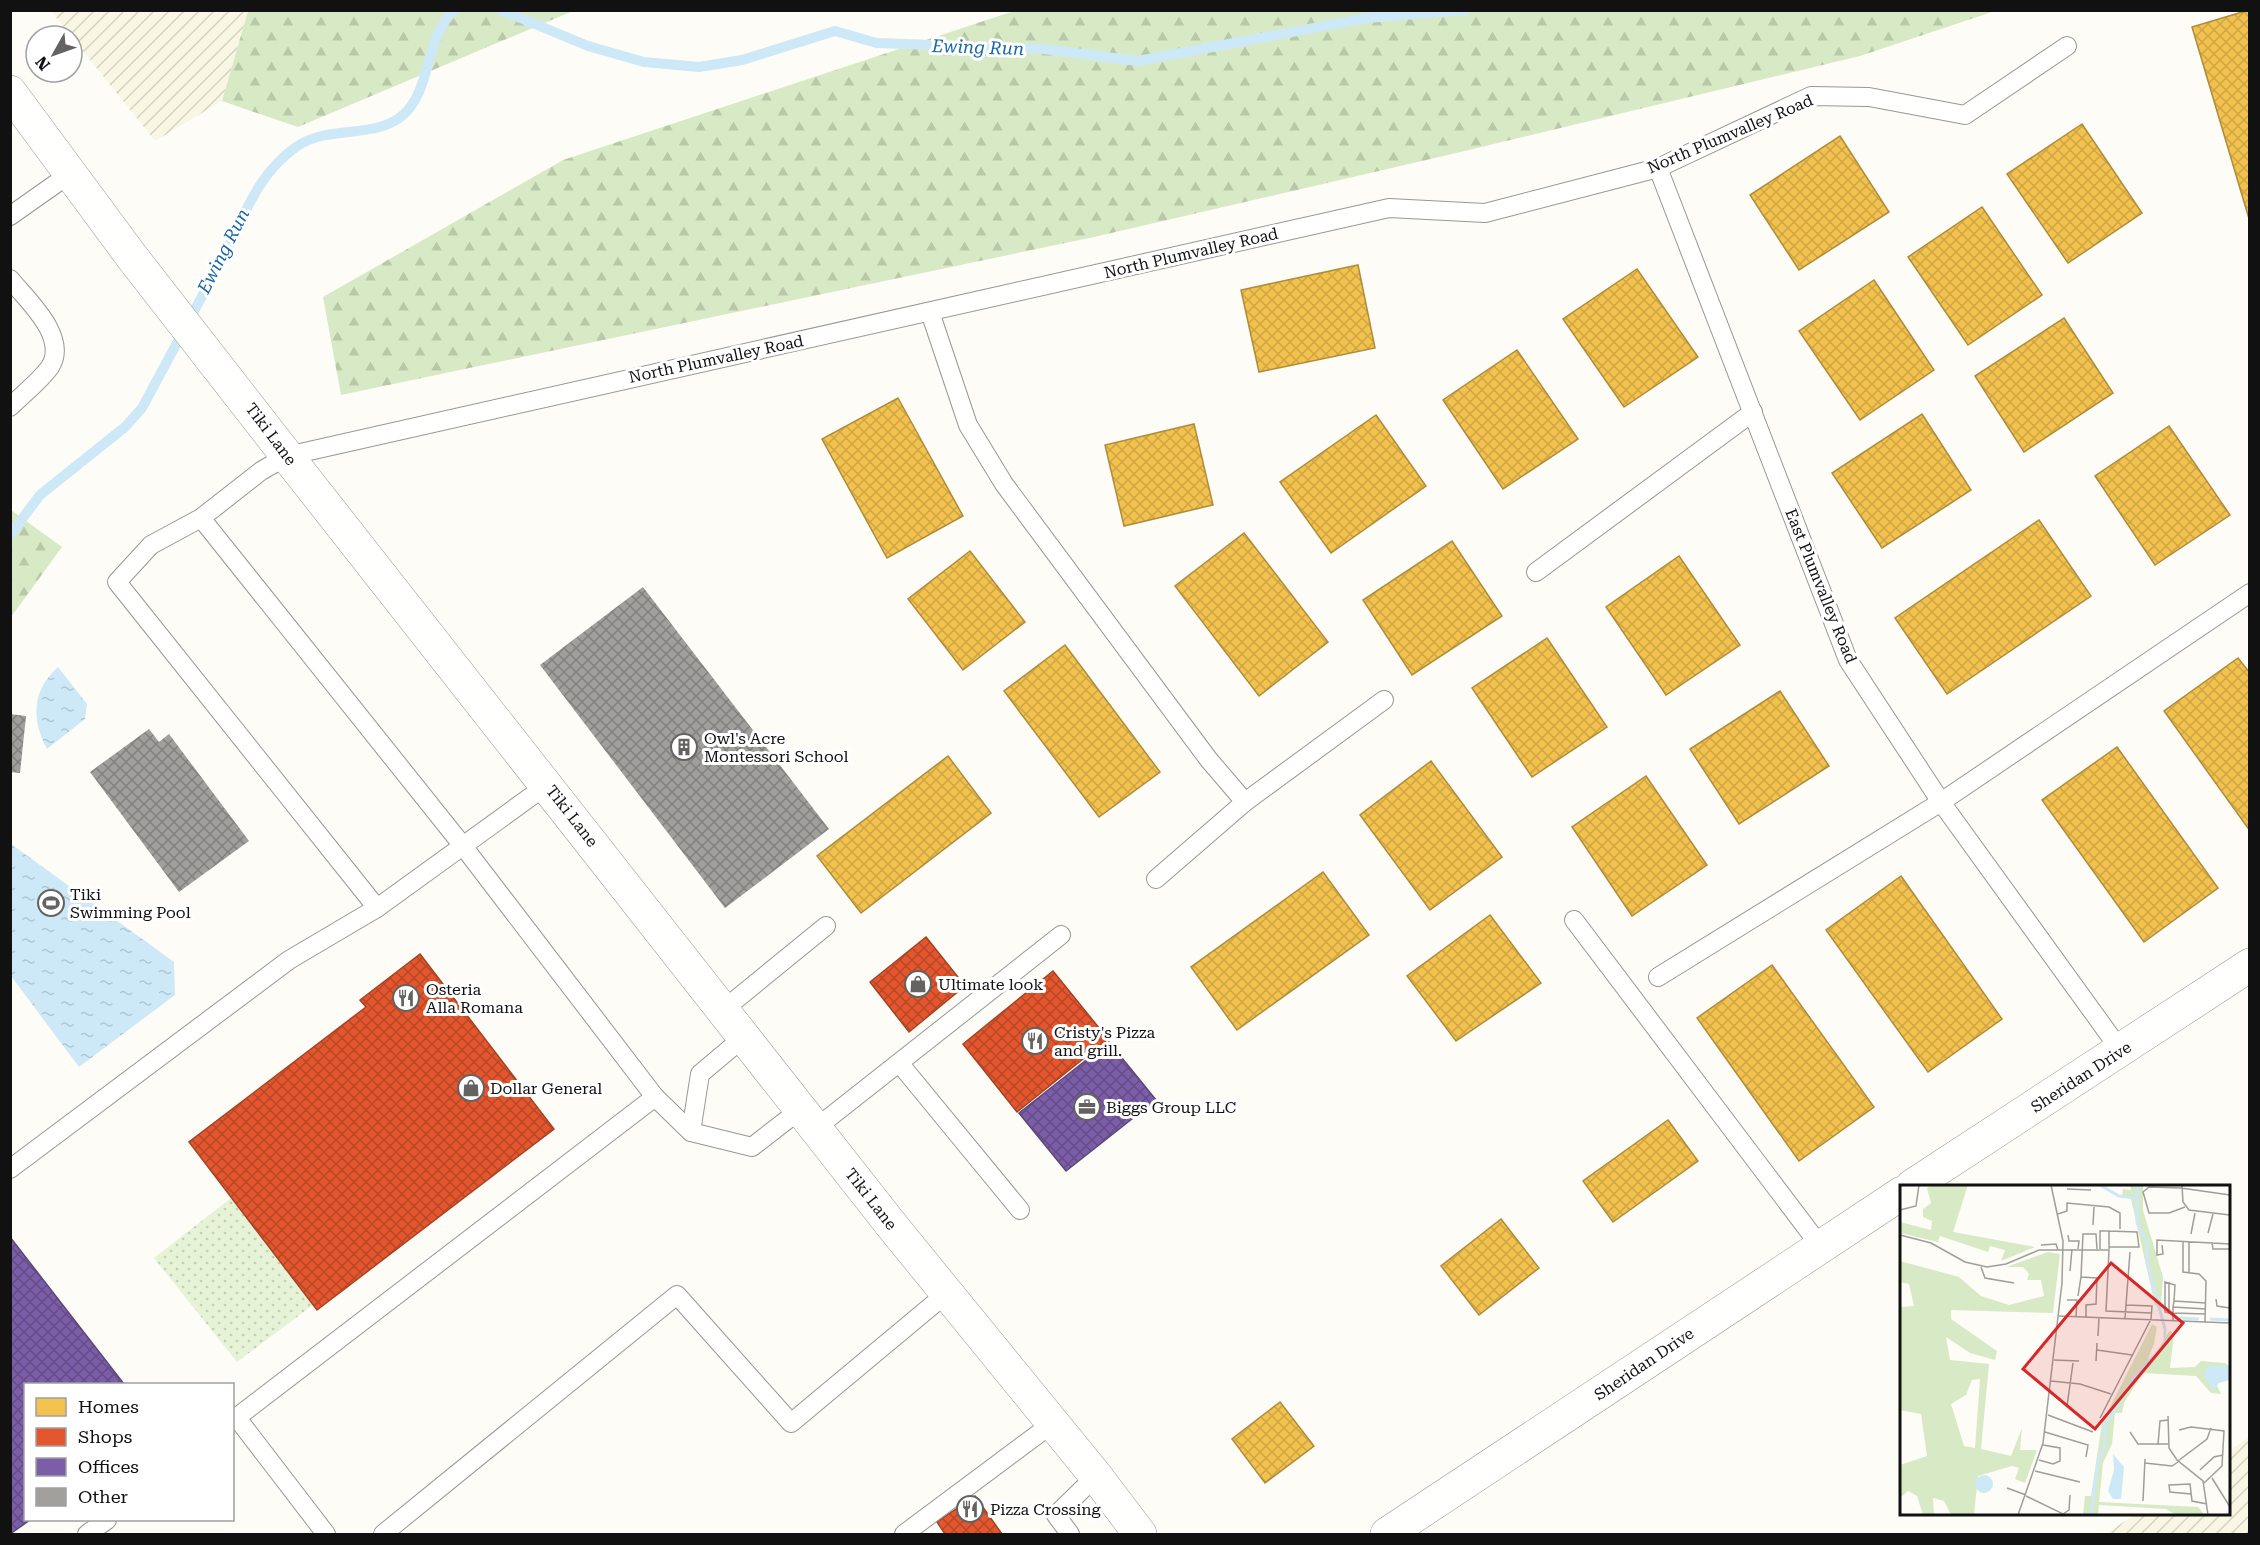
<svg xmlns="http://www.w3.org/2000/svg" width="2260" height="1545" font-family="'Roboto Serif',serif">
  <defs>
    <pattern id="farmland-furrows" width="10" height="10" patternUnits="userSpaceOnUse" patternTransform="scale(1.5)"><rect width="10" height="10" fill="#f9f7e4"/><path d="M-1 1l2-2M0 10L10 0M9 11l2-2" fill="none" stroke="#d4d3c3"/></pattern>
    <pattern id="green-dots" width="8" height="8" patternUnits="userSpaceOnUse" patternTransform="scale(1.5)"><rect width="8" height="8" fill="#e7f3d7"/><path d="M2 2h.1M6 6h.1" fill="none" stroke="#c5cfb8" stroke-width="1.8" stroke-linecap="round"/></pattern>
    <pattern id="forest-firs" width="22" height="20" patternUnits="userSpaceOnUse" patternTransform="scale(1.5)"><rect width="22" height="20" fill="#d8eac5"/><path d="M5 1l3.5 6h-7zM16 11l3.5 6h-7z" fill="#b8c8a8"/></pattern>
    <pattern id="water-ripples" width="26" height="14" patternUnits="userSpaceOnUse" patternTransform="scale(1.5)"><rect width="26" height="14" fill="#cde8f7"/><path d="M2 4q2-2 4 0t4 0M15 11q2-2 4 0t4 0" fill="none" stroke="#afc6d3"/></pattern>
    <pattern id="homes-cross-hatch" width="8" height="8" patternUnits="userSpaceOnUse" patternTransform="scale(1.5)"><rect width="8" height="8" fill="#f2c14e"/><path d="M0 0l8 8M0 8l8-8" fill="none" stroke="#cea543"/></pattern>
    <pattern id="shops-cross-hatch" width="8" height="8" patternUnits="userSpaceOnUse" patternTransform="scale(1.5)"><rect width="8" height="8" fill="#e4572e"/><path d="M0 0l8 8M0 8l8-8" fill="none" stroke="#b74726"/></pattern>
    <pattern id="offices-cross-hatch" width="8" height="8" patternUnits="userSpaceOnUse" patternTransform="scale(1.5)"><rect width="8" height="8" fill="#7b5ea7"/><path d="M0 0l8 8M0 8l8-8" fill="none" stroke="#634c87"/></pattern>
    <pattern id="building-cross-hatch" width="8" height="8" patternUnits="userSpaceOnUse" patternTransform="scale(1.5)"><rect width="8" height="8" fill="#a19f9c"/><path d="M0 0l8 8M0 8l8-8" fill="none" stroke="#82807e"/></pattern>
  </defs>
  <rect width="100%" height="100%" fill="#fdfcf7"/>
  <g fill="url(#farmland-furrows)">
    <path d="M51,11H248L222,101L155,141Z"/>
    <path d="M2249,1437V1534H2105L2136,1514H2228L2229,1451Z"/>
  </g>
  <path fill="url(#green-dots)" d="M231,1198L313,1305L237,1362L154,1258Z"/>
  <g fill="url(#forest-firs)">
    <path d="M248,11V10L573,11L298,127L222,101Z"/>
    <path d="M1014,11V10L1995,11L1860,56L1452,154L1094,237L341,395L323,297L563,160Z"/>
    <path d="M11,510L62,547L11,617Z"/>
  </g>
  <g fill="url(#water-ripples)">
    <path d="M58,667L87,704L85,719L47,749C31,719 32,690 58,667Z"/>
    <path d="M11,844L174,962L175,995L79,1067L11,976Z"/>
  </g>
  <g fill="url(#homes-cross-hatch)" stroke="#ae8c3c" stroke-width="1.5">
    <path d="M2249,10L2250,14V222L2192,27Z"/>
    <path d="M2082,124L2142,213L2068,263L2007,174Z"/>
    <path d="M1840,136L1889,212L1799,270L1750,195Z"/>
    <path d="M1982,207L2042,295L1968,345L1908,257Z"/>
    <path d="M1358,265L1375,348L1259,372L1241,290Z"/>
    <path d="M1637,269L1698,357L1624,407L1563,319Z"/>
    <path d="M1874,280L1934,370L1860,420L1799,331Z"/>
    <path d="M2064,318L2113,393L2024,452L1975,376Z"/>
    <path d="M1517,350L1578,439L1503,489L1443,400Z"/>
    <path d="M898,398L963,516L887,558L822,439Z"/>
    <path d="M1922,414L1971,490L1882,548L1832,473Z"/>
    <path d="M1376,415L1426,486L1331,553L1280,482Z"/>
    <path d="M1194,424L1213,505L1124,526L1105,445Z"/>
    <path d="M2169,426L2230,515L2155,565L2095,476Z"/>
    <path d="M2039,520L2091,596L1947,694L1895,618Z"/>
    <path d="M1244,533L1328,642L1259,696L1175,586Z"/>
    <path d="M1452,541L1502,616L1412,675L1363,600Z"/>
    <path d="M970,551L1025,622L963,670L908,599Z"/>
    <path d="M1679,556L1740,645L1666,695L1606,607Z"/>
    <path d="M1547,638L1607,727L1532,777L1472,688Z"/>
    <path d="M1065,645L1160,772L1099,817L1004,691Z"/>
    <path d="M2238,658L2250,673V831L2164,711Z"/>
    <path d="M1780,691L1829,766L1739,824L1690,749Z"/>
    <path d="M2117,747L2218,888L2144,942L2042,800Z"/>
    <path d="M948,756L991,813L861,913L817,856Z"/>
    <path d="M1431,761L1502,857L1430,910L1360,815Z"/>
    <path d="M1646,776L1707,865L1632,916L1572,827Z"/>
    <path d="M1323,872L1369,935L1237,1030L1191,967Z"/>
    <path d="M1901,876L2002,1019L1928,1072L1826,930Z"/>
    <path d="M1490,915L1541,983L1456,1041L1407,976Z"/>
    <path d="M1772,965L1874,1107L1799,1161L1697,1018Z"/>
    <path d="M1668,1120L1698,1161L1613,1222L1583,1181Z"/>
    <path d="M1501,1219L1539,1268L1479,1315L1441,1266Z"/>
    <path d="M1280,1402L1314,1446L1265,1483L1232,1439Z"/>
  </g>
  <g fill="url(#shops-cross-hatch)" stroke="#a54225" stroke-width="1.5">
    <path d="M926,937L965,986L909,1032L870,982Z"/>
    <path d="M420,954L554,1129L317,1310L189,1142L366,1007L360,1000Z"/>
    <path d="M1053,971L1108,1039L1017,1112L963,1044Z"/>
    <path d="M975,1496L1002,1534H945L937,1522Z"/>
  </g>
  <g fill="url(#offices-cross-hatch)" stroke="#5b477a" stroke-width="1.5">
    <path d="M1109,1042L1156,1100L1066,1171L1019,1113Z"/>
    <path d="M10,1237L124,1384H26V1520H30L10,1534Z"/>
  </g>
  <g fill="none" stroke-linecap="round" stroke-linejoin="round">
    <g stroke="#cde8f7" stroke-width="10">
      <path d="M501,10L588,46L644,62L699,67L742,60L835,31L877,43L1044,49L1138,61L1367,18L1465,10"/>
      <path d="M10,535L40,495L125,427L142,408C169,358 195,309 222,259C244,218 256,175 296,147C328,124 374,140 403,115C433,88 424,36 455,10"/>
    </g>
  </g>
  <g fill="url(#building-cross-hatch)">
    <path d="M643,587L829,829L725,908L540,665Z"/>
    <path d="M10,714L26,716L20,773L10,772Z"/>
    <path d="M149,729L159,742L169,734L249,841L179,892L90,772Z"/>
  </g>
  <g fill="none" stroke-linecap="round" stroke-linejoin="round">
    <defs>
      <g id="service">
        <path d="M1658,168L1848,660L1941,802L2121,1051"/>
        <path d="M10,216L71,173"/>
        <path d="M10,279C27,300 69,337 50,367C40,381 23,394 10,407"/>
        <path d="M930,312L968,425L1004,484L1209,760L1245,802"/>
        <path d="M201,518L463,846L655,1097L232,1421"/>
        <path d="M1536,572L1753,412"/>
        <path d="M1156,879L1245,802L1384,700"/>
        <path d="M377,908L117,582L151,545L201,518L261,471L287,456L1389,208L1485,213L1658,168L1811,96L1869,97L1965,115L2067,46"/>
        <path d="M1574,920L1821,1247"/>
        <path d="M1658,977L1941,802L2250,593"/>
        <path d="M723,1010L826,926"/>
        <path d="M900,1064L1020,1210"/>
        <path d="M655,1097L691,1132L752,1147L801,1109"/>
        <path d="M816,1128L1061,935"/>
        <path d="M691,1132L700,1074L744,1037"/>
        <path d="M10,1169L289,960L377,908L547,785"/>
        <path d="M237,1418L326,1534"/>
        <path d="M87,1534L107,1520"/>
        <path d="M383,1534L677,1295L791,1423L947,1293"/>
        <path d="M904,1534L1053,1423"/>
        <path d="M1070,1534L1056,1515L1096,1476"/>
      </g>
      <g id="tertiary">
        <path d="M10,92L132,257L287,456L893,1227L1096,1476L1140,1534"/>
        <path d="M1912,1186L2250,965"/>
        <path d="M1387,1534L1902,1193"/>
      </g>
    </defs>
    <use href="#service" stroke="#979795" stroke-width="20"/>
    <use href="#tertiary" stroke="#979795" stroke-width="34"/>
    <use href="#service" stroke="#fffffe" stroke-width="18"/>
    <use href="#tertiary" stroke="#fffffe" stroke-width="33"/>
  </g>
  <defs>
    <symbol id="building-ring" viewBox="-11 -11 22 22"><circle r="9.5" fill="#fff" stroke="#646362" stroke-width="1.5"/><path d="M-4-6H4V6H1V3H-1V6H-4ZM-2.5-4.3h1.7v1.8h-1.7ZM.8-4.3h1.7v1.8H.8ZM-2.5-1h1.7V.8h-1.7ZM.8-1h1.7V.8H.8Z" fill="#646362"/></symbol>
    <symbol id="stadium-ring" viewBox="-11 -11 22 22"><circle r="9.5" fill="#fff" stroke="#646362" stroke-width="1.5"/><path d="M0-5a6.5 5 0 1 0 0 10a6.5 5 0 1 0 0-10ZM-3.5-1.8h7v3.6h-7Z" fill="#646362"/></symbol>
    <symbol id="shop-ring" viewBox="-11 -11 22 22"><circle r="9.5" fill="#fff" stroke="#646362" stroke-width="1.5"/><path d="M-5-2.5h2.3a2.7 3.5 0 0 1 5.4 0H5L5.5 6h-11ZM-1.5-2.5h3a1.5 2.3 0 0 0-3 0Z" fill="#646362"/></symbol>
    <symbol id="restaurant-ring" viewBox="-11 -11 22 22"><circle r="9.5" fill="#fff" stroke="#646362" stroke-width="1.5"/><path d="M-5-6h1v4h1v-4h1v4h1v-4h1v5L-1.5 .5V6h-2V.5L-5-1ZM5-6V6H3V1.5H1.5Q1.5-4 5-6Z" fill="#646362"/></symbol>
    <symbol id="office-ring" viewBox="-11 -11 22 22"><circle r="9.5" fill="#fff" stroke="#646362" stroke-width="1.5"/><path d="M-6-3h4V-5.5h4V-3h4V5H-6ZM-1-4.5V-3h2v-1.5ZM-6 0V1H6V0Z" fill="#646362"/></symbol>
  </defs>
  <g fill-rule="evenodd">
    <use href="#building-ring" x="669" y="732" width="30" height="30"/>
    <use href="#stadium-ring" x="36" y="888" width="30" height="30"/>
    <use href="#shop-ring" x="903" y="969" width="30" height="30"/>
    <use href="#restaurant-ring" x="391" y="983" width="30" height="30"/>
    <use href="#restaurant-ring" x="1020" y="1026" width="30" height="30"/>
    <use href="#shop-ring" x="456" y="1073" width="30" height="30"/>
    <use href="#office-ring" x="1072" y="1092" width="30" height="30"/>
    <use href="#restaurant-ring" x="955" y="1494" width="30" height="30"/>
  </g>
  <g text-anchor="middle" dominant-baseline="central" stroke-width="6" stroke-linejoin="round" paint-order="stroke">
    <g font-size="16" fill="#111" stroke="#fff">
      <text transform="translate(1730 134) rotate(-23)">North Plumvalley Road</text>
      <text transform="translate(1191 253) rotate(-13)">North Plumvalley Road</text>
      <text transform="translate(716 359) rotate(-12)">North Plumvalley Road</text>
      <text transform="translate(271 434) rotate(53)">Tiki Lane</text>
      <text transform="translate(1821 586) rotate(68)">East Plumvalley Road</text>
      <text transform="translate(572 816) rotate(52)">Tiki Lane</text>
      <text transform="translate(2081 1077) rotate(-33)">Sheridan Drive</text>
      <text transform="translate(871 1199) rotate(52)">Tiki Lane</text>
      <text transform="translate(1644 1364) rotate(-34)">Sheridan Drive</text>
    </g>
    <g font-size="16" fill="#111" stroke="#fff" text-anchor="start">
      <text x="704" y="738">Owl's Acre<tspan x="704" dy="18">Montessori School</tspan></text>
      <text x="70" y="894">Tiki<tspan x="70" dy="18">Swimming Pool</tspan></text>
      <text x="938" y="984">Ultimate look</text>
      <text x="426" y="989">Osteria<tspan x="426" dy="18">Alla Romana</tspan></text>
      <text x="1054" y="1032">Cristy's Pizza<tspan x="1054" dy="18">and grill.</tspan></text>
      <text x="490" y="1088">Dollar General</text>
      <text x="1106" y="1107">Biggs Group LLC</text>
      <text x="990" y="1509">Pizza Crossing</text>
    </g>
    <g font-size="18" font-style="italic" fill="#1768a6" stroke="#fff">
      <text transform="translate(978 47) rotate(2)">Ewing Run</text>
      <text transform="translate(223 251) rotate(-63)">Ewing Run</text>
    </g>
  </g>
  <g transform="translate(1900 1185)">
    <rect width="330" height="330" fill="#fdfcf7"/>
    <path d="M31,0H68L53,47L135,62L101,76L105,65L90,61L88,67L40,51L38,57L0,48V37L31,45L32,36L23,32V24L31,18L27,3ZM230,0H243V25L263,92L261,119L255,120L231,14L222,12L223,4L231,5ZM148,67L160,69L153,128L51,125V134L97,166L95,175L70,168L46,152L50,175L89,179L81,264L111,271L122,243L120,265H137L125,298L115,294L119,283L112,281L78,291L74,330H51L44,316L33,313L34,330H23L17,311L8,306L0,313V280L27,271L21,229L0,225V118L2,122L14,121L9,99L0,97V76L59,92L81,111L109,120L144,111L141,95H127L129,89L123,82H106ZM80,194L75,263L64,261L51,219L66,210L72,195ZM252,139L257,142L254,159L241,191L224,218L222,228H215L212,259L203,278L199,317L298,322L304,329L276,330L266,324L199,320L198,330H183L185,311H191L202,238ZM270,145L274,150L270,183L295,182L301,176L325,178L329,181H308L321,209L311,208L296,191L244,188Z" fill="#d8eac5" fill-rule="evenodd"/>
    <path d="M308,181H330V195L319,198L313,205L304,191ZM213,269L224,282L221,314H213L208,306L214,285ZM75 299a9 9 0 1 1 18 0a9 9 0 1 1-18 0Z" fill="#cde8f7"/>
    <path fill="none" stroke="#cde8f7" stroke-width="3" d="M200,0L219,11L235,13M279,133L299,134M310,134L330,135M191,330L198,276L205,262V241L236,189L265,160V144L247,78V57L237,38V0"/>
    <path fill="none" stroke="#9f9e9b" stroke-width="1.5" d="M282,1L283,17L289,25L330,30M167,4L191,5M285,22L269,28H249L243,7L249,2L281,3L330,10M0,25L16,21L19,0M158,29L167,26V18L209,22L220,28V44M193,40L194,22M308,48L313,29M291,49L295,28M0,50L31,58L65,77L87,82L106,79L139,65H209L206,126L251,128M168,50L169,56H179L178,64M283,56V87L299,89L306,96L305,137M312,57L313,64H330M141,60L156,59L158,65M262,60L263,69L257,70V55L330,59M209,62H239L237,47L209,46M200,64V46H209V64M81,82L85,93L114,98M170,86L172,64M289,88V56M178,111L181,92M316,114L317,121L330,123M167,115H177L176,132M274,116L306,118M273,122L306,124M269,128V97M159,131L330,138M186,132V120L196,119L197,93L181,92L183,49H196L197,64M225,133L230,67M273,135V122L274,116L275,100L265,97V127L269,128H273L305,129M198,151L199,132M197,165L232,170M154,175L179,176M196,176L197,158M151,196L180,199L211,209M167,221L173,178M148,230L193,247M268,231L269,263L277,275L303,296L308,330M200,233L251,134L252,121L226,120M279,245L291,242L324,246L322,281L304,298M145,247L188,260L186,272M230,247L238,259H268M258,260L260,236L268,235M139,275L153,279L160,276V263L143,260M278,276L307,254L311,243M245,278L272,281L278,277M300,285L314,272L323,270M135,286L180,297M312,293L330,322M107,303L126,310M291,309L270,307L269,300L290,299L292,316L307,319M126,311L163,329L169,325L170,310M243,316L245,274M118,330L143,258L162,98L163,56L151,0M251,330H271"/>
    <path fill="#d62828" fill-opacity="0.15" stroke="#d62828" stroke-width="3" d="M211,78L283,138L195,244L123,184Z"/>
    <rect width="330" height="330" fill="none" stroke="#111" stroke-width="3"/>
  </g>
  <rect width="2260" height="1545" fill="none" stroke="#111111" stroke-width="24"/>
  <rect x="24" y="1383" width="210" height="138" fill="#ffffff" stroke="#a0a0a0" stroke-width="1.5"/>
  <rect x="36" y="1398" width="30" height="18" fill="#f2c14e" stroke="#a0a0a0" stroke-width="1.5"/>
  <text x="78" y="1413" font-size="18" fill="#111111">Homes</text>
  <rect x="36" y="1428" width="30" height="18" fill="#e4572e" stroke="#a0a0a0" stroke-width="1.5"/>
  <text x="78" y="1443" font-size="18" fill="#111111">Shops</text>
  <rect x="36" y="1458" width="30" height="18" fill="#7b5ea7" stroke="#a0a0a0" stroke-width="1.5"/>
  <text x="78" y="1473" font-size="18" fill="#111111">Offices</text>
  <rect x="36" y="1488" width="30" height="18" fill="#a19f9c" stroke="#a0a0a0" stroke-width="1.5"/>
  <text x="78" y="1503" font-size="18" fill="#111111">Other</text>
  <g transform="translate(54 54) rotate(230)"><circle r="28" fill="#ffffff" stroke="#a0a0a0" stroke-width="1.5"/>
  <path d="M0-4.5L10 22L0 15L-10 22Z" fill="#646362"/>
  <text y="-9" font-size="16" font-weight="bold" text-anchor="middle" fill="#111111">N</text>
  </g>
</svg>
